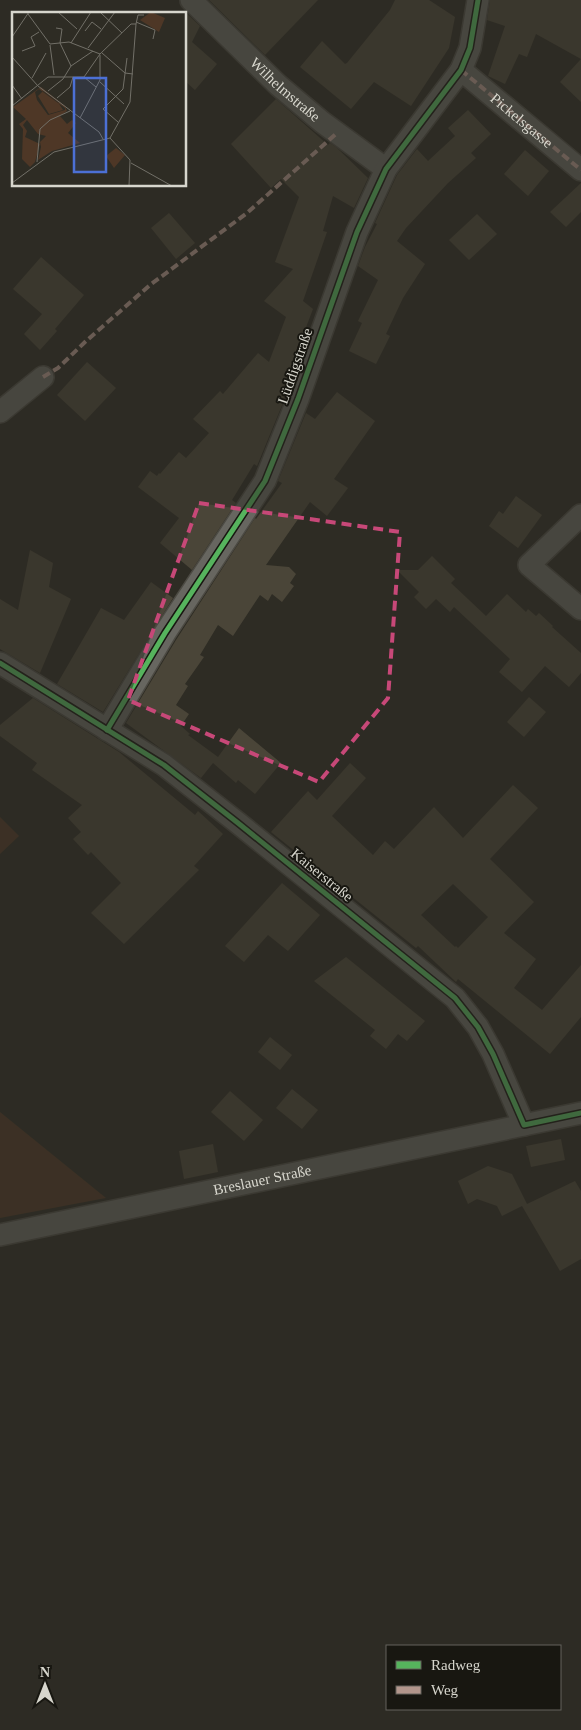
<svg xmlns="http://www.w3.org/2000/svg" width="581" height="1730" font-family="'Times New Roman',serif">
  <rect width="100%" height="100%" fill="#2e2c24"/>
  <g fill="#4e3726">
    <path d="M0,817L19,836L0,854Z"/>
    <path d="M0,1112L106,1198L0,1218Z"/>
  </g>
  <g fill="#4a4538" fill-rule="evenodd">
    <path d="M209,0H318L265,55Z"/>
    <path d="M395,0H429L455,17L449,48L411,106L374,82L351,109L300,67L322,41L345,64L347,63L390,10Z"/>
    <path d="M490,0H581V102L560,82L581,59L536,34L527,57L519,54L505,84L488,76L505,26L487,20Z"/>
    <path d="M185,12L200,26L192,42L217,64L195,90L185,81Z"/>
    <path d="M276,99L328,145L330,143L336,147L368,178L354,208L333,196L323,231L327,232L303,301L313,309L300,343L303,345L284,397L285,398L257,466L254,464L232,500L236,503L192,570L160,543L179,518L138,487L150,471L157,476L159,473L160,474L179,452L186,458L209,433L193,419L220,391L223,394L258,353L269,362L286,317L264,301L293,269L275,262L299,197L281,179L271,188L231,144Z"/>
    <path d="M468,110L491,134L471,153L476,158L448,183L406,228L397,241L425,264L403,298L386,334L390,336L376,364L349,351L362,323L358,321L378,280L358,266L365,247L377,224L375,223L397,175L417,149L428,161L455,136L448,128Z"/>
    <path d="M525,150L549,171L528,196L504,174Z"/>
    <path d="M581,183V212L566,227L550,212Z"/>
    <path d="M169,213L195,243L176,259L151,228Z"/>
    <path d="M477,214L497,234L469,260L449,240Z"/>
    <path d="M41,257L84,295L55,329L57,331L40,350L24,334L42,314L13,289Z"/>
    <path d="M87,362L116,388L85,421L57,395Z"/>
    <path d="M337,392L375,421L334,479L348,488L327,516L310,502L266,565L289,567L296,574L290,583L294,586L282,602L272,594L268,601L260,595L233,636L218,625L200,655L204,657L185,684L188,686L176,705L189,714L181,726L190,734L188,735L218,757L239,728L281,763L255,794L238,780L236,783L213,763L201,778L126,723L176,640L255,518L256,519L282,483L278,481L306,413L315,419Z"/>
    <path d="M516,496L542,515L518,548L489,526L499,511L503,514Z"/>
    <path d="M30,550L53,563L49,587L71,599L40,673L0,649V599L18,610Z"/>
    <path d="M432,556L455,579L451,583L486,616L507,594L526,612L528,609L536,616L539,613L553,626L552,627L581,653V673L569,687L545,666L522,692L499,672L510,659L454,607L450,612L436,599L426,609L414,597L419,592L397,570H418Z"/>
    <path d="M151,582L173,598L103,712L57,684L101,608L124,620Z"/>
    <path d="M529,697L546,712L524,737L507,722Z"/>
    <path d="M33,698L119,752L195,815L198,811L223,834L194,866L199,870L124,944L91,913L121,883L91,852L88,855L73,839L81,832L68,818L82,805L32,770L37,763L0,736V725Z"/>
    <path d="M350,763L366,778L332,816L373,855L385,841L394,849L434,807L463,838L513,785L538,808L490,859L534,902L504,933L536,959L514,988L542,1010L581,965V1017L550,1054L458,979L456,982L418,946L416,948L271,832L308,791L317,800ZM453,884L488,917L458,948L456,946L455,947L421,915Z"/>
    <path d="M282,883L320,915L288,951L268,935L244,962L225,946Z"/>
    <path d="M346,957L425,1021L407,1041L398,1034L386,1049L370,1036L375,1030L314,981Z"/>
    <path d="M270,1037L292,1055L280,1070L258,1052Z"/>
    <path d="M292,1089L318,1110L302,1129L276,1108Z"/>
    <path d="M230,1091L263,1120L244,1141L211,1112Z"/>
    <path d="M561,1139L565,1160L531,1167L526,1146Z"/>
    <path d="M213,1144L218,1172L184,1179L179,1151Z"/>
    <path d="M488,1166L512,1174L527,1204L575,1181L581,1191V1259L560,1271L522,1206L502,1216L497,1206L477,1199L468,1204L458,1181Z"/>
  </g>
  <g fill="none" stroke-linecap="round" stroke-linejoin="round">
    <defs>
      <g id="minor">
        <path id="s1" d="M191,0L278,85L322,122L386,169"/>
        <path id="s2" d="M461,70L581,170"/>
        <path d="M0,412L43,377"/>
        <path d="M581,515L529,565L581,609"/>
        <path d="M0,663L164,765L238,823L455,998L478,1027L493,1054L524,1125"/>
        <path d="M107,730L165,633L265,481L298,399L357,232L386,169L461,70L470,48L478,0"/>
        <path id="s3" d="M0,1235L581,1113"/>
      </g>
    </defs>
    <use href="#minor" stroke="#4c4a43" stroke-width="24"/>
    <use href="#minor" stroke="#676660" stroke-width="21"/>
    <g stroke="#b2968c" stroke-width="4" stroke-dasharray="8 4" stroke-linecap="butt">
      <path d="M461,70L581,170"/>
      <path d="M43,377L58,368L85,342L150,285L247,213L337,133"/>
    </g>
    <defs>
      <g id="cycleway">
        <path d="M0,663L164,765L238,823L455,998L478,1027L493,1054L524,1125L581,1113"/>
        <path d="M107,730L165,633L265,481L298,399L357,232L386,169L461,70L470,48L478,0"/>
      </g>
    </defs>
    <use href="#cycleway" stroke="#181711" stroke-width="8"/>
    <use href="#cycleway" stroke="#56b35d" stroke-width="5"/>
  </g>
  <path d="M0 0H581V1730H0ZM199,503L400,532L388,698L319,782L128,700Z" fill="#2e2c24" fill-opacity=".55" fill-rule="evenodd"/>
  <path fill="none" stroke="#c74878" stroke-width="4" stroke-dasharray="10 6" stroke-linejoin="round" d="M199,503L400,532L388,698L319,782L128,700Z"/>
  <g text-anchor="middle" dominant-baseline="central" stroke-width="4" stroke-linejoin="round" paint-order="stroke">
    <g font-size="15" fill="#d7d6cd" stroke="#181711">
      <text stroke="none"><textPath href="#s1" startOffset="130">Wilhelmstraße</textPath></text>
      <text stroke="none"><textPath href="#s2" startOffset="79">Pickelsgasse</textPath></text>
      <text transform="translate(295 366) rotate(-71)">Lüddigstraße</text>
      <text transform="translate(322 875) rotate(39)">Kaiserstraße</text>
      <text stroke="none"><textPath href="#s3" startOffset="268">Breslauer Straße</textPath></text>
    </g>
  </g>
  <g transform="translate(12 12)">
    <rect width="174" height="174" fill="#2e2c24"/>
    <path d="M139,0L153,6L147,20L128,8ZM29,75L53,94L55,99L48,104L55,112L60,108L64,111L56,121L68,131L40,139L26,148L29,135L28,130L34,124L26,122L15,108L11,113L15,119L13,125L28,132L23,150L18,155L10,147L11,117L7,112L14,107L1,95ZM27,77L53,96V98L36,103L25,88L23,80ZM31,79L46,90L51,98L37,102L26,84ZM104,136L113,143L102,156L94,144Z" fill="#4e3726" fill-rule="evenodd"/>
    <path fill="none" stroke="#727068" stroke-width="1" d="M46,0L65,17M88,0L110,21M16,2L38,32M124,10L143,18L141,27M44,16L50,17L48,31L59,54M73,19L80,10L89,17M0,25L17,0M59,31L79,0M38,32L57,30L88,42M38,33L42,63M76,36L103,0M10,39L23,34L19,25L27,20M90,41L113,61L121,62M0,45L26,74L87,120L91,127M72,65L84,75M20,66L34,41M88,70L112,92M0,73L10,87M36,79L51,67L59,54L81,39M45,86L58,75L61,65M0,94L36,65H72L88,42L119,12H124M68,106L88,68V43M106,110L91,97L111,77L115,46M25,150L28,117L38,108L58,99M119,151L160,174M0,171L42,140L98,126M117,174L118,148L98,126L118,90L124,12L126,3H132"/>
    <path fill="#4c70d5" fill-opacity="0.15" stroke="#4c70d5" stroke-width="2.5" d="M62,66H94V160H62Z"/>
    <rect width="174" height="174" fill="none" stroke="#d7d6cd" stroke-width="2.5"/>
  </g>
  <rect x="386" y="1645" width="175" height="65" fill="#181711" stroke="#64635c"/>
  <rect x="396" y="1661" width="25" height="8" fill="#56b35d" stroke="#64635c"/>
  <text x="431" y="1670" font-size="15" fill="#d7d6cd">Radweg</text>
  <rect x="396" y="1686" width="25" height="8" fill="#b2968c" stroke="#64635c"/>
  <text x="431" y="1695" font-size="15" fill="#d7d6cd">Weg</text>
  <g transform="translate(45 1685)" stroke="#181711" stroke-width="4" paint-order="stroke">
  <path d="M0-4L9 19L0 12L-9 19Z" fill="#d7d6cd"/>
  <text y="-8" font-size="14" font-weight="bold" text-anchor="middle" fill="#d7d6cd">N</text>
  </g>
</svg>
